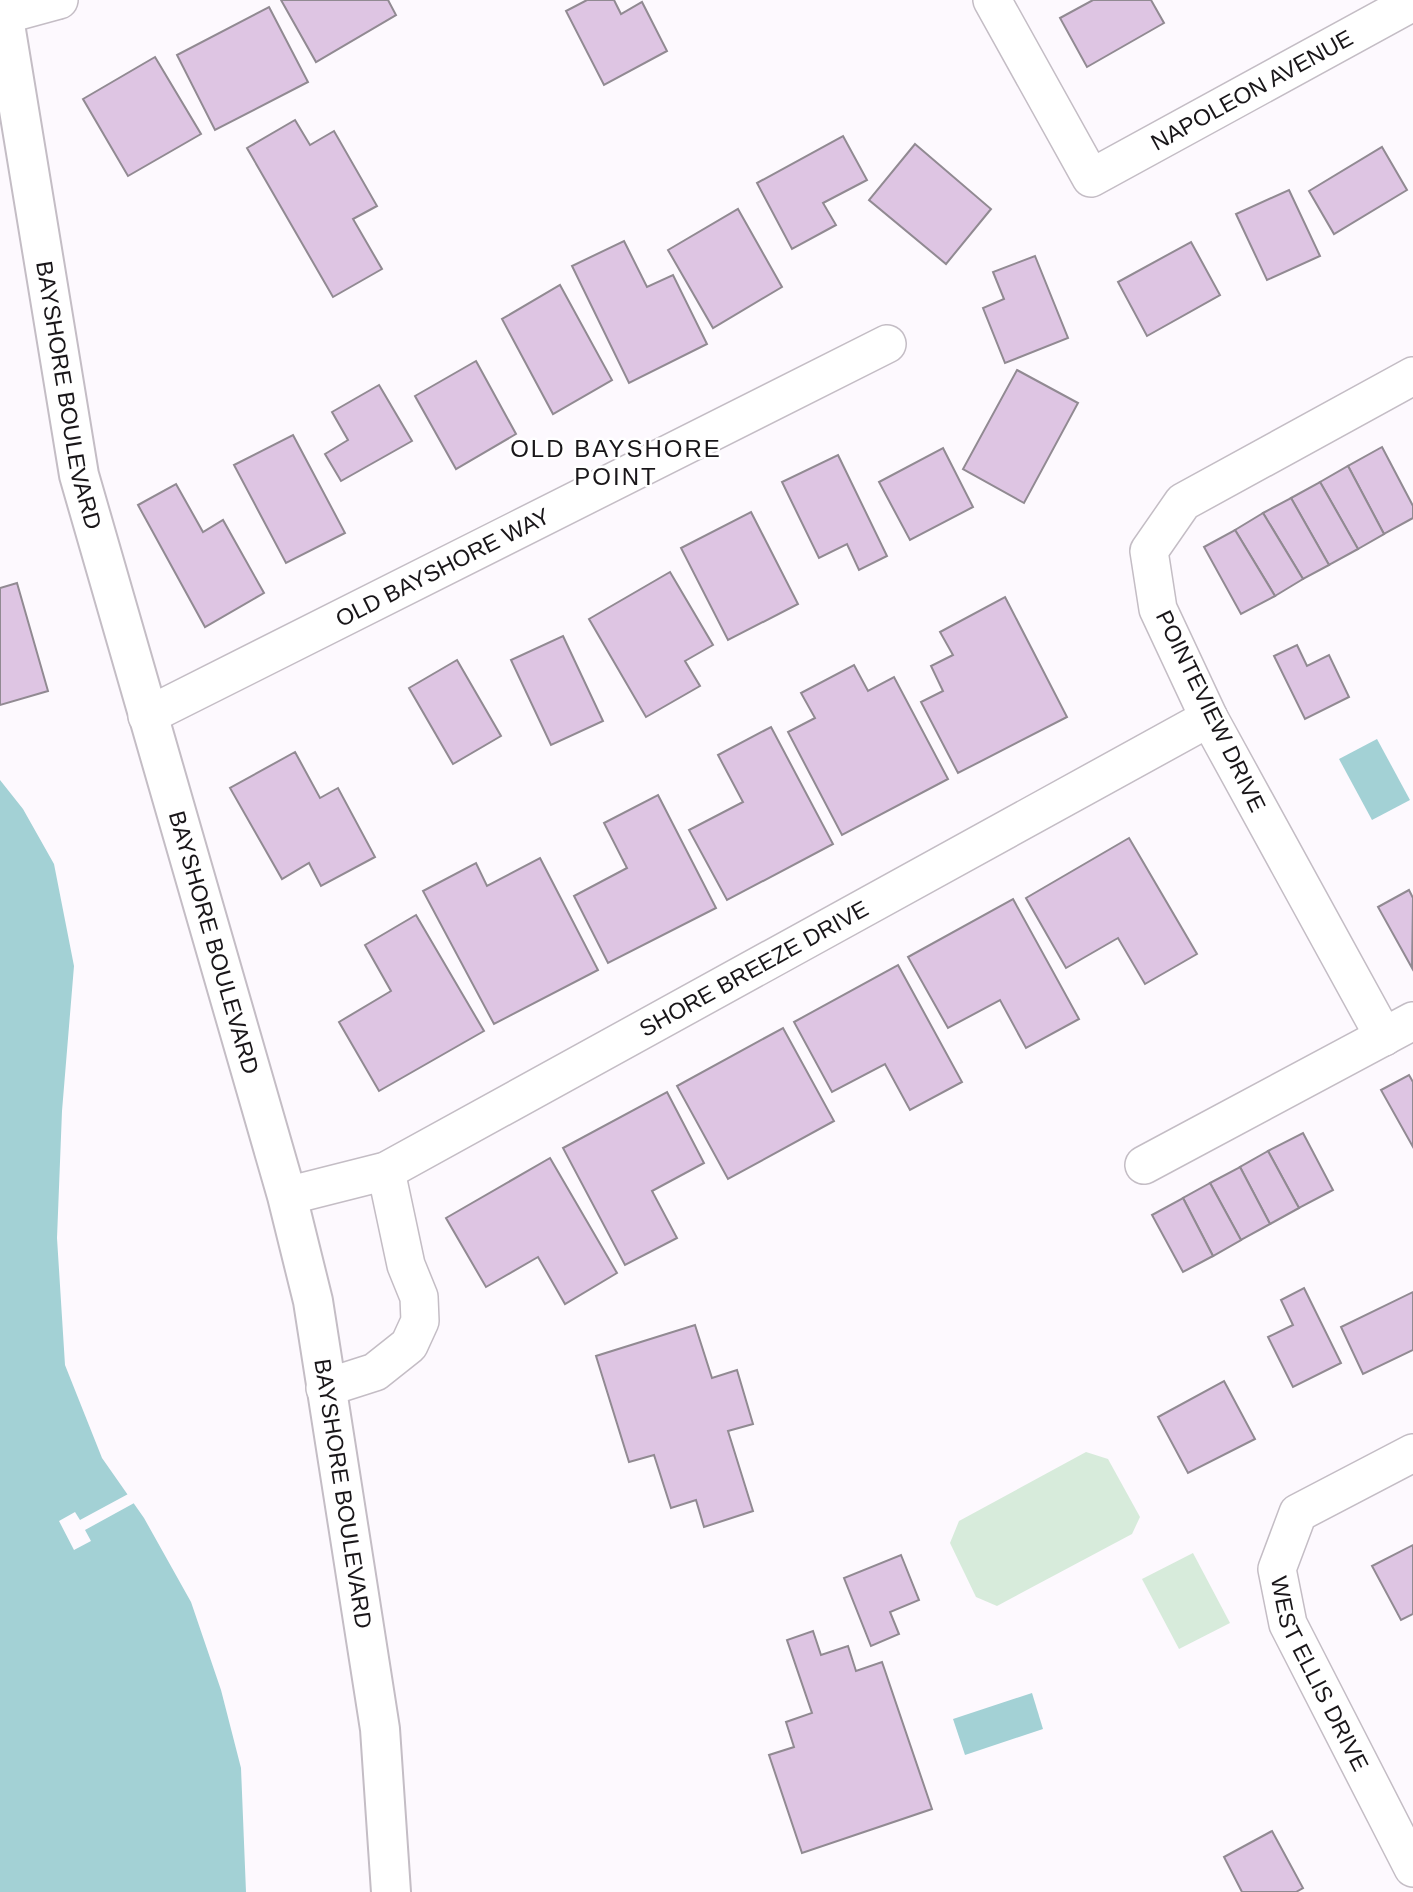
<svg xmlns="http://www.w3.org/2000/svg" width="1413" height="1892" font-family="Helvetica,sans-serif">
  <rect width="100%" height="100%" fill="#fdf9fe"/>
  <g fill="#d7ebdb">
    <path d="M1086,1452L1108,1459L1140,1517L1132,1534L997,1606L976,1597L950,1543L959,1521Z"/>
    <path d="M1193,1553L1230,1623L1179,1649L1142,1579Z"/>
  </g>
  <g fill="#a3d1d5">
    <path d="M1377,739L1410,800L1372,820L1339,759Z"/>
    <path d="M0,780L23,809L54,864L74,966L62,1111L57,1238L65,1365L102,1458L144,1518L191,1602L221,1690L241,1768L246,1892H0Z"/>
    <path d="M1032,1693L1043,1729L965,1755L953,1719Z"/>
  </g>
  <path fill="#fdf9fe" d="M130,1493L136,1502L85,1530L91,1541L74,1550L59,1521L75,1512L80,1520Z"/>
  <g fill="#dec5e3" stroke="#918a92" stroke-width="2">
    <path d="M281,0H388L396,15L316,62Z"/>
    <path d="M587,0H614L621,14L642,2L667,51L604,85L566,11Z"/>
    <path d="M1093,0H1151L1164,23L1087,67L1060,18Z"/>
    <path d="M269,7L308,82L215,130L177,55Z"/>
    <path d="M155,57L201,134L128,176L83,99Z"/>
    <path d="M295,120L310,145L334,131L377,206L353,219L382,269L333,297L247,148Z"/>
    <path d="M843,136L867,180L823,203L836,225L792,249L757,183Z"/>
    <path d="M915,144L991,209L946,264L869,200Z"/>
    <path d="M1382,147L1407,190L1334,234L1309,191Z"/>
    <path d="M1289,190L1320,256L1267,280L1236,214Z"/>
    <path d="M738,209L782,287L713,328L668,250Z"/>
    <path d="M624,241L647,287L673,275L707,344L629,383L572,266Z"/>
    <path d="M1191,242L1220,295L1147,336L1118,282Z"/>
    <path d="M1035,256L1068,338L1005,363L983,308L1004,299L993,272Z"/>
    <path d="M560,285L612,380L553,414L502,319Z"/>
    <path d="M476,361L516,434L456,469L415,396Z"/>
    <path d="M1017,370L1078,403L1024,503L963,469Z"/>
    <path d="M379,385L412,441L341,481L325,454L348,440L332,412Z"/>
    <path d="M293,435L345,533L286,563L234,465Z"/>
    <path d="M1382,447L1413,506V518L1384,534L1348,466Z"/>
    <path d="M943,448L973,507L910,540L879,482Z"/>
    <path d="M838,455L887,556L859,570L847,544L819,558L782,482Z"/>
    <path d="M1348,466L1384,534L1358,549L1320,482Z"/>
    <path d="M1320,482L1358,549L1329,565L1291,498Z"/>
    <path d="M176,484L203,532L223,520L264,593L205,627L138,505Z"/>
    <path d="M1291,498L1329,565L1303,579L1263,513Z"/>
    <path d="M751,512L798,604L728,640L681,548Z"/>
    <path d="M1263,513L1303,579L1275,596L1235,530Z"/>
    <path d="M1235,530L1275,596L1241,614L1204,547Z"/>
    <path d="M670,572L713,645L685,661L700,686L646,717L589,619Z"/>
    <path d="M17,583L48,691L0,705V588Z"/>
    <path d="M1005,597L1067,717L958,773L921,702L943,691L931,666L953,655L940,632Z"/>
    <path d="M563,636L603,721L551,745L511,660Z"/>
    <path d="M1297,645L1307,666L1329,655L1349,697L1305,719L1274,656Z"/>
    <path d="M457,660L501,736L453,764L409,688Z"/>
    <path d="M854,665L868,691L894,677L948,779L842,835L788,732L815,718L801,693Z"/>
    <path d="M771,727L833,844L727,900L689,830L743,802L718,755Z"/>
    <path d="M295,752L320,798L338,788L375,857L321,886L309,863L282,879L230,788Z"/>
    <path d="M658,795L716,908L608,963L574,896L627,868L604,823Z"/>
    <path d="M1129,838L1197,954L1145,984L1118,938L1066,968L1026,898Z"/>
    <path d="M540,858L598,970L494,1024L423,891L476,863L487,886Z"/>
    <path d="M1409,890L1413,898L1412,968L1378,907Z"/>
    <path d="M1013,899L1079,1019L1026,1048L1000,1000L948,1028L908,957Z"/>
    <path d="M416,915L484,1031L379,1091L339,1022L391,991L365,945Z"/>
    <path d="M898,965L962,1082L910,1110L885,1064L832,1092L794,1022Z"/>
    <path d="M783,1028L834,1121L728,1179L677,1086Z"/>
    <path d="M1409,1075L1413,1082V1147L1381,1090Z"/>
    <path d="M667,1092L704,1163L652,1191L677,1238L625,1265L563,1148Z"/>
    <path d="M1303,1133L1333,1190L1299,1208L1268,1151Z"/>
    <path d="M1268,1151L1299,1208L1270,1224L1240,1167Z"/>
    <path d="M550,1158L617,1273L565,1304L538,1257L486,1287L446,1218Z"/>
    <path d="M1240,1167L1270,1224L1241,1240L1210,1183Z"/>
    <path d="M1210,1183L1241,1240L1213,1256L1183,1198Z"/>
    <path d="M1183,1198L1213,1256L1183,1272L1152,1215Z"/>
    <path d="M1304,1288L1341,1363L1293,1387L1268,1337L1293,1325L1281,1300Z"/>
    <path d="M1413,1292V1350L1363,1374L1341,1327Z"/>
    <path d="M695,1325L712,1378L737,1370L753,1424L728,1431L753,1511L704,1527L696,1500L671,1508L654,1455L629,1462L596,1356Z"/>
    <path d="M1224,1381L1255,1439L1188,1473L1158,1417Z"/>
    <path d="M1413,1545V1614L1401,1620L1372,1566Z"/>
    <path d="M901,1555L919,1600L890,1612L899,1634L871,1646L844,1578Z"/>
    <path d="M813,1631L821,1655L848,1646L856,1671L882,1662L932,1809L802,1853L769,1755L794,1747L786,1722L812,1713L787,1640Z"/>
    <path d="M1272,1831L1303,1888L1296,1892H1242L1224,1857Z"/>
  </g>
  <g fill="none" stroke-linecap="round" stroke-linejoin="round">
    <defs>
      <g id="street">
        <path id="s1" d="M992,0L1091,178L1413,2"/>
        <path d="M4,15L59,0"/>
        <path id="s2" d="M147,716L887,344"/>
        <path d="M1384,1037L1209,718L1158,609L1149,551L1183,502L1413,376"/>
        <path d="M1144,1165L1413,1021"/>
        <path id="s3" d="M287,1196L386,1171L1209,718"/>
        <path d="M325,1388L375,1372L409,1345L420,1321L419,1297L406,1265L386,1171"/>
        <path id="s4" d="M1413,1453L1298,1513L1277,1569L1288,1624L1413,1868"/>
      </g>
      <g id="secondary">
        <path id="s5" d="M1,0L79,475L287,1196L313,1301L380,1729L391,1892"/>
      </g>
    </defs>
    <use href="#street" stroke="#c4bdc5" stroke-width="40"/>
    <use href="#secondary" stroke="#c4bdc5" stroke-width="42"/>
    <use href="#street" stroke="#fff" stroke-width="37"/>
    <use href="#secondary" stroke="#fff" stroke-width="38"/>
  </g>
  <g text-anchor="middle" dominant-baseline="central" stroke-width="5" stroke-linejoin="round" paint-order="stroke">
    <g font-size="23" fill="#191619" stroke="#fff">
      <text stroke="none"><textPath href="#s1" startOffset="387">NAPOLEON AVENUE</textPath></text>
      <text stroke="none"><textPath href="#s5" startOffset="401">BAYSHORE BOULEVARD</textPath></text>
      <text stroke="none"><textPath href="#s2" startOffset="331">OLD BAYSHORE WAY</textPath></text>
      <text transform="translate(1211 711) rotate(64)">POINTEVIEW DRIVE</text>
      <text stroke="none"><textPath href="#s5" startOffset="968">BAYSHORE BOULEVARD</textPath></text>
      <text stroke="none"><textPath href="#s3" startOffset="522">SHORE BREEZE DRIVE</textPath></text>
      <text stroke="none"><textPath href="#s5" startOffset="1535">BAYSHORE BOULEVARD</textPath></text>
      <text stroke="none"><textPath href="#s4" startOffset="303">WEST ELLIS DRIVE</textPath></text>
    </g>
    <g font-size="24" letter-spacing="2" fill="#191619" stroke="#fff">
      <text x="616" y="448">OLD BAYSHORE<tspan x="616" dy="28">POINT</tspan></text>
    </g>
  </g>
</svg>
